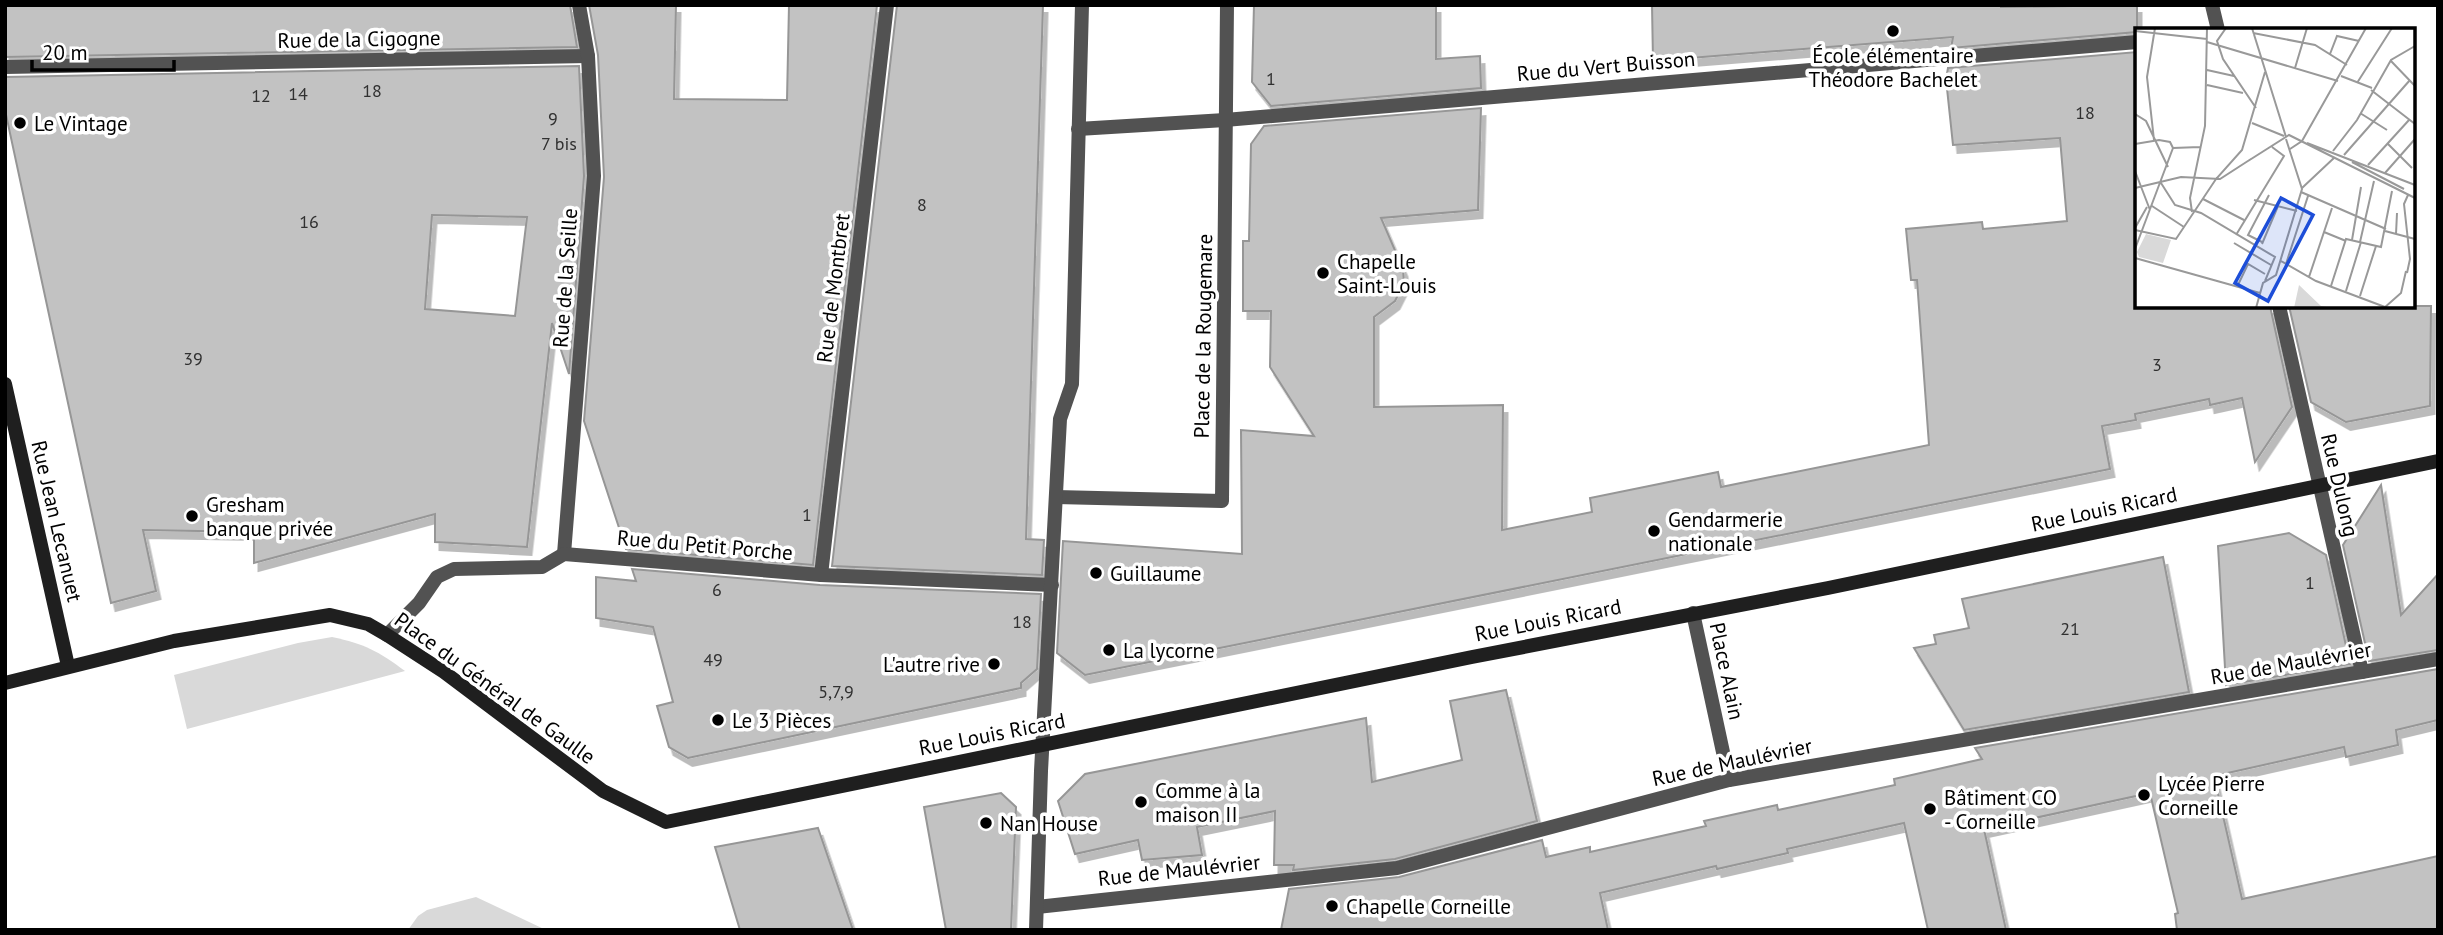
<svg xmlns="http://www.w3.org/2000/svg" width="2443" height="935" font-family="'PT Sans',sans-serif">
  <defs>
    <filter id="shadow"><feDropShadow dx="4.5" dy="8" stdDeviation="0" flood-color="#0004"/></filter>
  </defs>
  <rect width="100%" height="100%" fill="#fff"/>
  <g fill="#d9d9d9">
    <path d="M332,637C365,644 378,651 405,671L187,729L174,675L298,643Z"/>
    <path d="M476,897L546,930H408L418,916L427,910Z"/>
  </g>
  <g fill="#c2c2c2" stroke="#969696" stroke-width="2" fill-rule="evenodd" filter="url(#shadow)">
    <path d="M5,5H570L577,47L5,57Z"/>
    <path d="M589,5H676L674,99L787,100L789,5H877L813,565L626,549L584,421L604,177L598,55Z"/>
    <path d="M897,5H1043L1026,539L1044,540L1042,575L832,566Z"/>
    <path d="M1254,5H1436V59L1480,56L1481,88L1271,106L1252,82Z"/>
    <path d="M1652,5H2001V7L2137,5V32L1951,48L1953,37L1653,61Z"/>
    <path d="M2137,52V306H2270L2292,407L2255,462L2242,398L2210,405L2209,399L2135,414L2136,420L2102,426L2110,469L1085,675L1057,653L1063,541L1242,554L1241,430L1314,436L1270,367L1271,311H1243V241H1249L1251,144L1264,126L1481,108L1478,210L1381,218L1403,269L1404,283L1395,301L1374,317V407L1503,405L1502,530L1592,512L1590,498L1718,472L1721,487L1929,445L1917,280H1911L1906,229L1982,222L1983,229L2067,221L2060,138L1953,145L1946,79L1948,68Z"/>
    <path d="M579,66L584,176L569,374L552,323L527,547L435,542V514L254,563V532L143,530L156,591L111,603L5,110V77ZM432,215L527,217L515,316L425,309Z"/>
    <path d="M2289,306H2431L2430,406L2346,422L2311,402Z"/>
    <path d="M2381,485L2401,615L2438,574V650L2369,661L2343,545Z"/>
    <path d="M2289,533L2326,555L2350,664L2226,685L2218,546Z"/>
    <path d="M2163,557L2189,692L1964,730L1914,648L1936,644L1934,635L1969,628L1962,599Z"/>
    <path d="M632,569L820,585L1041,594L1037,669L1021,683V688L688,758L669,747L657,706L673,702L653,627L596,618V577L636,581Z"/>
    <path d="M2438,669V720L2396,730L2398,745L2346,757L2344,747L2214,776L2242,899L2438,856V930H2177L2175,914L2178,913L2150,793L1984,829L2006,930H1928L1904,823L1787,849L1788,853L1717,869L1716,866L1600,893L1608,930H1281L1289,889L1399,877L1542,840L1546,857L1590,847V852L1706,826L1704,821L1777,805L1778,810L1895,785L1894,779L1982,759L1975,748Z"/>
    <path d="M1506,690L1537,821L1395,859L1293,870L1294,865H1274L1275,811L1197,827L1202,855L1142,860L1138,840L1075,854L1058,801L1085,774L1366,718L1372,782L1462,760L1450,701Z"/>
    <path d="M1001,793L1016,807L1011,930H946L924,807Z"/>
    <path d="M818,828L853,930H740L715,847Z"/>
  </g>
  <g fill="none" stroke-linecap="round" stroke-linejoin="round">
    <g stroke="#525252" stroke-width="14">
      <path d="M2212,5L2218,30"/>
      <path d="M5,67L588,56"/>
      <path d="M1078,129L1225,120L2137,42"/>
      <path d="M2279,306L2362,672"/>
      <path d="M1056,497L1222,501L1227,5"/>
      <path d="M564,554L594,176L588,56L579,5"/>
      <path d="M821,575L887,5"/>
      <path d="M1693,613L1729,780"/>
      <path d="M387,635L419,603L437,577L454,569L542,567L564,554L821,575L1052,585"/>
      <path d="M1037,907L1397,868L1729,780L2438,659"/>
      <path d="M1036,930L1041,771L1060,419L1072,384L1082,5"/>
    </g>
    <g stroke="#1f1f1f" stroke-width="14">
      <path d="M5,384L68,666"/>
      <path d="M5,683L174,641L330,615L368,624L387,635L444,672L603,791L666,822L1472,657L1828,588L2438,461"/>
    </g>
  </g>
  <g fill="#000" stroke="#fff" stroke-width="2.5">
    <circle cx="1893" cy="31" r="7"/>
    <circle cx="20" cy="123" r="7"/>
    <circle cx="1323" cy="273" r="7"/>
    <circle cx="192" cy="516" r="7"/>
    <circle cx="1654" cy="531" r="7"/>
    <circle cx="1096" cy="573" r="7"/>
    <circle cx="1109" cy="650" r="7"/>
    <circle cx="994" cy="664" r="7"/>
    <circle cx="718" cy="720" r="7"/>
    <circle cx="2144" cy="795" r="7"/>
    <circle cx="1141" cy="802" r="7"/>
    <circle cx="1930" cy="809" r="7"/>
    <circle cx="986" cy="823" r="7"/>
    <circle cx="1332" cy="906" r="7"/>
  </g>
  <g text-anchor="middle" dominant-baseline="central" stroke-width="7" stroke-linejoin="round" paint-order="stroke">
    <g font-size="18" fill="#303030">
      <text x="1271" y="78">1</text>
      <text x="372" y="90">18</text>
      <text x="298" y="93">14</text>
      <text x="261" y="95">12</text>
      <text x="2085" y="112">18</text>
      <text x="553" y="118">9</text>
      <text x="559" y="143">7 bis</text>
      <text x="922" y="204">8</text>
      <text x="309" y="221">16</text>
      <text x="193" y="358">39</text>
      <text x="2157" y="364">3</text>
      <text x="807" y="514">1</text>
      <text x="2310" y="582">1</text>
      <text x="717" y="589">6</text>
      <text x="1022" y="621">18</text>
      <text x="2070" y="628">21</text>
      <text x="713" y="659">49</text>
      <text x="836" y="691">5,7,9</text>
    </g>
    <g font-size="21" fill="#000" stroke="#fff">
      <text transform="translate(359 39) rotate(-1)">Rue de la Cigogne</text>
      <text transform="translate(1606 66) rotate(-5)">Rue du Vert Buisson</text>
      <text transform="translate(565 278) rotate(-86)">Rue de la Seille</text>
      <text transform="translate(833 288) rotate(-83)">Rue de Montbret</text>
      <text transform="translate(1203 336) rotate(-89)">Place de la Rougemare</text>
      <text transform="translate(2340 485) rotate(77)">Rue Dulong</text>
      <text transform="translate(2104 509) rotate(-12)">Rue Louis Ricard</text>
      <text transform="translate(57 521) rotate(77)">Rue Jean Lecanuet</text>
      <text transform="translate(705 545) rotate(5)">Rue du Petit Porche</text>
      <text transform="translate(1548 620) rotate(-11)">Rue Louis Ricard</text>
      <text transform="translate(2291 663) rotate(-10)">Rue de Maulévrier</text>
      <text transform="translate(1727 671) rotate(78)">Place Alain</text>
      <text transform="translate(495 688) rotate(36)">Place du Général de Gaulle</text>
      <text transform="translate(992 734) rotate(-11)">Rue Louis Ricard</text>
      <text transform="translate(1732 762) rotate(-12)">Rue de Maulévrier</text>
      <text transform="translate(1179 870) rotate(-6)">Rue de Maulévrier</text>
    </g>
    <g font-size="21" fill="#000" stroke="#fff" text-anchor="start">
      <text x="1893" y="55" text-anchor="middle">École élémentaire<tspan x="1893" dy="24">Théodore Bachelet</tspan></text>
      <text x="34" y="123">Le Vintage</text>
      <text x="1337" y="261">Chapelle<tspan x="1337" dy="24">Saint-Louis</tspan></text>
      <text x="206" y="504">Gresham<tspan x="206" dy="24">banque privée</tspan></text>
      <text x="1668" y="519">Gendarmerie<tspan x="1668" dy="24">nationale</tspan></text>
      <text x="1110" y="573">Guillaume</text>
      <text x="1123" y="650">La lycorne</text>
      <text x="980" y="664" text-anchor="end">L'autre rive</text>
      <text x="732" y="720">Le 3 Pièces</text>
      <text x="2158" y="783">Lycée Pierre<tspan x="2158" dy="24">Corneille</tspan></text>
      <text x="1155" y="790">Comme à la<tspan x="1155" dy="24">maison II</tspan></text>
      <text x="1944" y="797">Bâtiment CO<tspan x="1944" dy="24">- Corneille</tspan></text>
      <text x="1000" y="823">Nan House</text>
      <text x="1346" y="906">Chapelle Corneille</text>
    </g>
  </g>
  <g transform="translate(2135 28)">
    <rect width="280" height="280" fill="#fff"/>
    <path d="M11,206L36,212L28,235L4,229L2,224ZM164,257L186,278L197,280H159Z" fill="#d9d9d9"/>
    <path fill="none" stroke="#999" stroke-width="2" d="M91,0L82,13L88,31L121,80M117,0L151,109M0,3L72,11M118,5L180,17L212,37M72,14L203,53M195,26L202,8L224,13M256,33L280,58M160,40L172,0M72,42L99,48M206,48L237,60M222,55L257,0M72,57L108,65M236,62L280,96M225,85L252,102M0,86L11,93L33,139M117,95L149,108M19,112L12,49L20,0M172,115L280,157M0,116L24,112L35,114L38,120M253,116L277,140M38,120L65,119M155,121L167,113L231,0M198,123L222,92L256,32L280,18M209,127L275,52M113,133L154,107L280,170M217,134L269,161M233,137L274,92M0,143L15,182M250,145L280,111M26,155L40,177L66,185L140,229L130,253M0,160L46,149L85,151L116,131M167,160L200,129M166,164L251,201M68,171L109,192M119,172L162,183M17,178L49,199M57,184L55,170L70,98L72,0M0,200L12,179M0,202L41,211L81,151L107,122L130,44M250,203L280,211M189,204L211,213M261,206L262,185M101,207L149,128L137,119M217,212L226,159M127,214L113,207L134,167M225,214L239,153M99,215L136,237M127,216L143,178M0,221L38,120M0,230L125,265M146,233L181,253L250,279M151,236L173,168M272,245L275,231L269,176L273,167M174,249L197,180M196,258L211,211L246,219L257,163M102,259L113,236L130,246M211,263L226,214M225,268L241,218M121,280L128,255L141,247L167,161L151,111M249,280L266,265L271,243"/>
    <path fill="#1d4ed8" fill-opacity="0.15" stroke="#1d4ed8" stroke-width="3.5" d="M146,170L178,187L133,273L100,255Z"/>
    <rect width="280" height="280" fill="none" stroke="#000" stroke-width="3.5"/>
  </g>
  <rect width="2443" height="935" fill="none" stroke="#000000" stroke-width="14"/>
  <path d="M32 60v10h142v-10" fill="none" stroke="#000000" stroke-width="3.5"/>
  <text x="42" y="60" font-size="21" fill="#000000" stroke="#ffffff" stroke-width="5" paint-order="stroke">20 m</text>
</svg>
